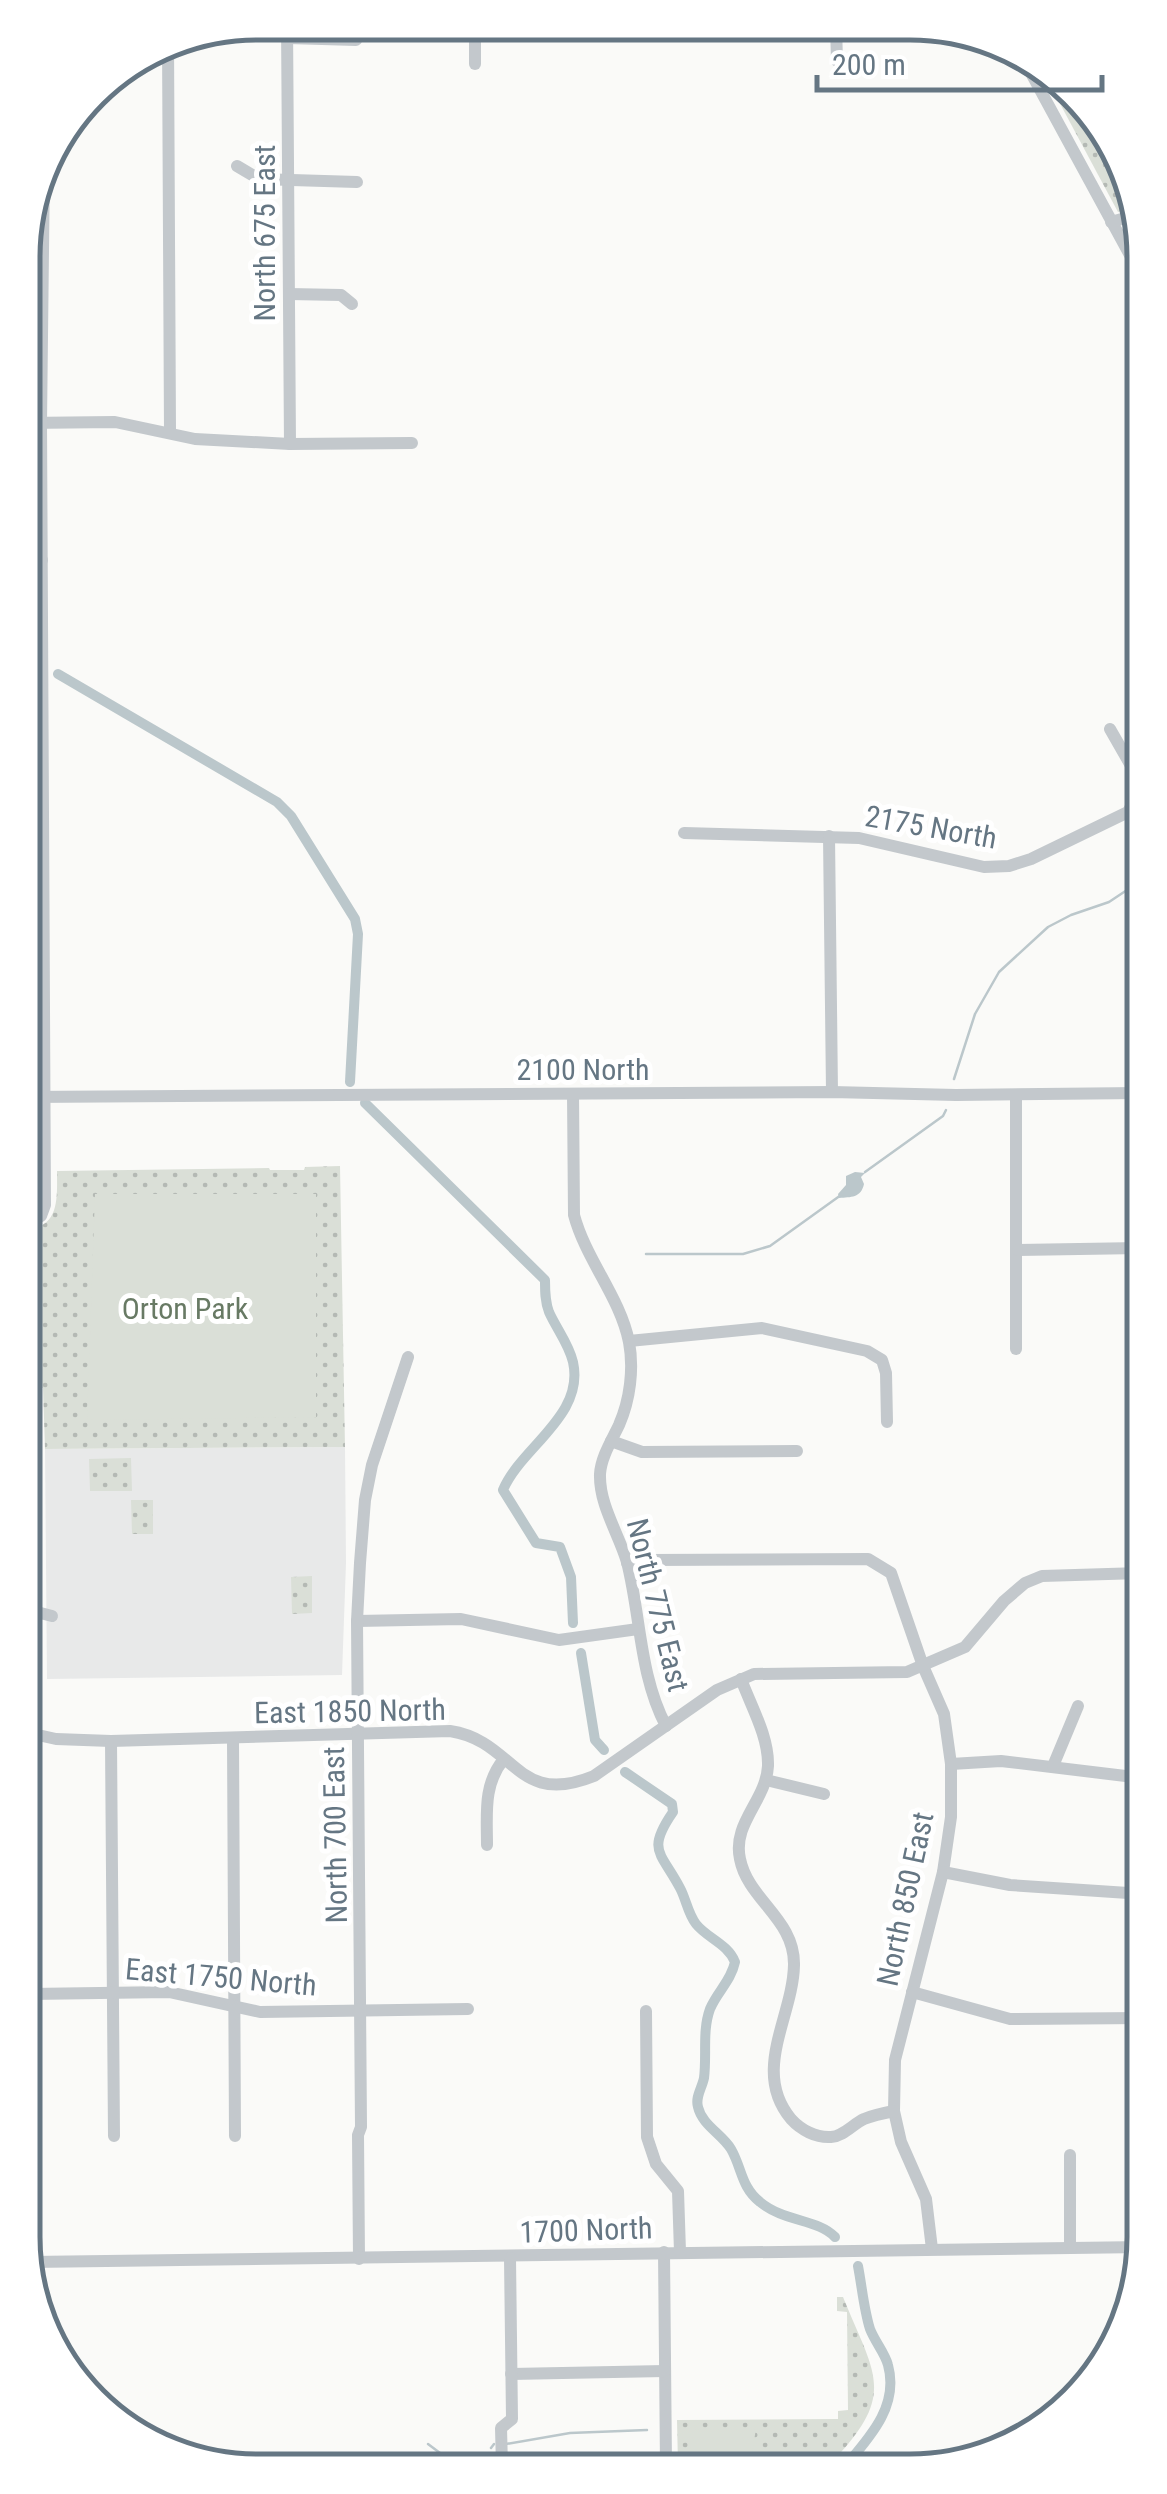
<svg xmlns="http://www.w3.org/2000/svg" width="1167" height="2494" font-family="'Roboto Condensed',sans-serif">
  <defs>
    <pattern id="park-dots" width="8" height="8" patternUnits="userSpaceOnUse" patternTransform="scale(2.5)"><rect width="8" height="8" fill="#dadfd7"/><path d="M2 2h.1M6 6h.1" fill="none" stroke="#b4b9b4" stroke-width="1.8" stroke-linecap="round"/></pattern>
  </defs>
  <rect width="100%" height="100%" fill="#fafaf8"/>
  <path fill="#e8e9e9" d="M345,1447L346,1563L342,1675L47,1679L45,1449Z"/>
  <g fill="url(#park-dots)">
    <path d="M1042,70L1065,81L1136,196V207L1118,212Z"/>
    <path d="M340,1166L345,1447L45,1449L43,1388L28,1387L27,1229C60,1227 57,1197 57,1171L269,1168L270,1170H304L305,1167Z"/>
    <path d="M131,1458L132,1491H90L89,1459Z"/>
    <path d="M131,1500H153V1534H132Z"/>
    <path d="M312,1576V1613L292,1614L291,1577Z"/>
    <path d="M837,2297H843C875,2376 898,2394 830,2464L678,2465L677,2420L838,2419V2411L848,2410L847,2312L837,2311Z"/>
  </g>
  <g fill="#dadfd7">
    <path d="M95,1194H316V1417L87,1420Z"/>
    <path d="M756,2429L750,2464L688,2465V2435L694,2430Z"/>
  </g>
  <path fill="#bbc7cb" d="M855,1172L865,1173L861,1177L864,1184C861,1198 851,1197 839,1198L838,1194L846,1185V1176Z"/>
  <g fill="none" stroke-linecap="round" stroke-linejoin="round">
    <g stroke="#bbc7cb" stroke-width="2.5">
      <path d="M954,1079L975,1014L999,972L1048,927L1071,915L1109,902L1139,882"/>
      <path d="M865,1172L943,1116L946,1110"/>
      <path d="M646,1254H743L770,1246L841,1195"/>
      <path d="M28,1378H32"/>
      <path d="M428,2444L440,2453L482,2455"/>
      <path d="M506,2444L570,2433L647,2430"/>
      <path d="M491,2448L494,2444"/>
    </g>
    <g stroke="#bbc7cb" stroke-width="10">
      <path d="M58,674L277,802L291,816L355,919L358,934L350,1082"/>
      <path d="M365,1103L545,1280C545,1291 545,1302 549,1312C556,1328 569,1344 573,1362C585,1416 521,1447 503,1490L536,1543L560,1547L571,1577L573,1623"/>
      <path d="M581,1653L595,1740L604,1750"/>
      <path d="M625,1772L672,1804L673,1812C646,1851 661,1852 680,1888C686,1899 688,1914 696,1924C707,1938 728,1944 735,1962C731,1981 717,1992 710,2009C702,2031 707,2055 704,2078C702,2088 695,2097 698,2107C702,2125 722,2134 731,2149C742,2168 741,2187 760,2202C784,2222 818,2219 835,2237"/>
      <path d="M847,2464C871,2436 899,2405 888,2365C885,2353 875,2342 870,2329C864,2310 862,2287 858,2266"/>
    </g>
    <g stroke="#c3c8cc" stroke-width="12">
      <path d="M287,23L290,444"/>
      <path d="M836,26L837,61"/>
      <path d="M288,38L356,40"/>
      <path d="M168,40L170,432"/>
      <path d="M1025,62L1137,268"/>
      <path d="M475,64V24"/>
      <path d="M237,166L259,179L357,182"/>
      <path d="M1111,222L1136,215"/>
      <path d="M289,294L341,295L352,304"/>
      <path d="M25,423L115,422L195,439L290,444L412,443"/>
      <path d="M25,558L42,560"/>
      <path d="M1110,729L1138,778"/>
      <path d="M684,833L859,838L984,867L1009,866L1031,859L1128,812L1137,795L1139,785"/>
      <path d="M829,836L832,1092"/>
      <path d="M573,1094L574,1215C586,1260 620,1297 629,1342C634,1369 630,1400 619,1425C612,1440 601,1457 600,1474C599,1505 619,1534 627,1562C641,1617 639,1674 666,1726"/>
      <path d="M1016,1095V1349"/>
      <path d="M27,1097L832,1092L956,1095L1140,1093"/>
      <path d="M27,1221L41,1216L45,1205L41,423L44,164"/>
      <path d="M1018,1250L1140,1248"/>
      <path d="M629,1341L762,1328L867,1351L882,1360L886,1373L887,1422"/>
      <path d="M611,1441L642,1452L797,1451"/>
      <path d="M627,1563L649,1560L868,1559L891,1573L923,1666L944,1714L951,1764V1817L943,1872L895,2060L894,2111L901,2142L926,2199L932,2249"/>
      <path d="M29,1610L52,1616"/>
      <path d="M357,1621L461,1619L559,1640L638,1629"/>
      <path d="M741,1679C751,1706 769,1737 768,1766C766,1801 732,1823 740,1859C748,1900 795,1919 794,1965C793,2017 751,2071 791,2119C801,2130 816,2138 831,2137C844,2136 853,2124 864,2119C874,2115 884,2113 894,2111"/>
      <path d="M29,1733L56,1739L111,1741L450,1731C516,1741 515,1808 594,1776L717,1690L754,1674L907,1672L965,1647L1004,1601L1025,1583L1042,1576L1141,1573"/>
      <path d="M233,1739L235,2136"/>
      <path d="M111,1741L114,2136"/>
      <path d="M951,1764L1001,1761L1142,1778"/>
      <path d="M1053,1766L1078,1706"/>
      <path d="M766,1780L824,1794"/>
      <path d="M487,1845C487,1814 483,1784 504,1759"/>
      <path d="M943,1872L1010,1885L1143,1894"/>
      <path d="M912,1992L1010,2019L1143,2018"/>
      <path d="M30,1994L169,1992L260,2012L468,2009"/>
      <path d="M646,2011L647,2137L656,2164L678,2191L680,2252"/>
      <path d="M1070,2155V2247"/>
      <path d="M664,2252L666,2465"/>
      <path d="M359,2259L358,2135L361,2127L357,1621L360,1563L365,1500L372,1465L408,1357"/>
      <path d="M31,2262L1144,2247"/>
      <path d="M511,2374L665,2371"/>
      <path d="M502,2466L501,2428L512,2419L510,2258"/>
    </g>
  </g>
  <g text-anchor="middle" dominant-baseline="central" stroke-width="10" stroke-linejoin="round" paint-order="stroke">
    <g font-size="30" fill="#657683" stroke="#fff">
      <text transform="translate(264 233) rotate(-90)">North 675 East</text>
      <text transform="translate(931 827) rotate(10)">2175 North</text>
      <text x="583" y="1069">2100 North</text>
      <text transform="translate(658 1605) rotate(76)">North 775 East</text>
      <text transform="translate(350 1711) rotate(-1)">East 1850 North</text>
      <text transform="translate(335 1835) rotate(-91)">North 700 East</text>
      <text transform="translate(905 1899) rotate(-78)">North 850 East</text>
      <text transform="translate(221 1977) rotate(5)">East 1750 North</text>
      <text transform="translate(586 2230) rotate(-2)">1700 North</text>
    </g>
    <g font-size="30" fill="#687a64" stroke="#fff">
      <text x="185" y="1308">Orton Park</text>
    </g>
  </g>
  <path d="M0 0H1167V2494H0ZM257 40H910A217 217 0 0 1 1127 257V2237A217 217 0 0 1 910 2454H257A217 217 0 0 1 40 2237V257A217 217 0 0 1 257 40Z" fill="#fff" fill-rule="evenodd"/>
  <path fill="none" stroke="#657683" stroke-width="5" d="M257 40H910A217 217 0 0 1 1127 257V2237A217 217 0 0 1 910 2454H257A217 217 0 0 1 40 2237V257A217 217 0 0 1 257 40Z"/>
  <path d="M817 75v15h285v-15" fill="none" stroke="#657683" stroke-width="5"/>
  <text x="832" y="75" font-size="30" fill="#657683" stroke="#ffffff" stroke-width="8" paint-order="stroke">200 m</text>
</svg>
